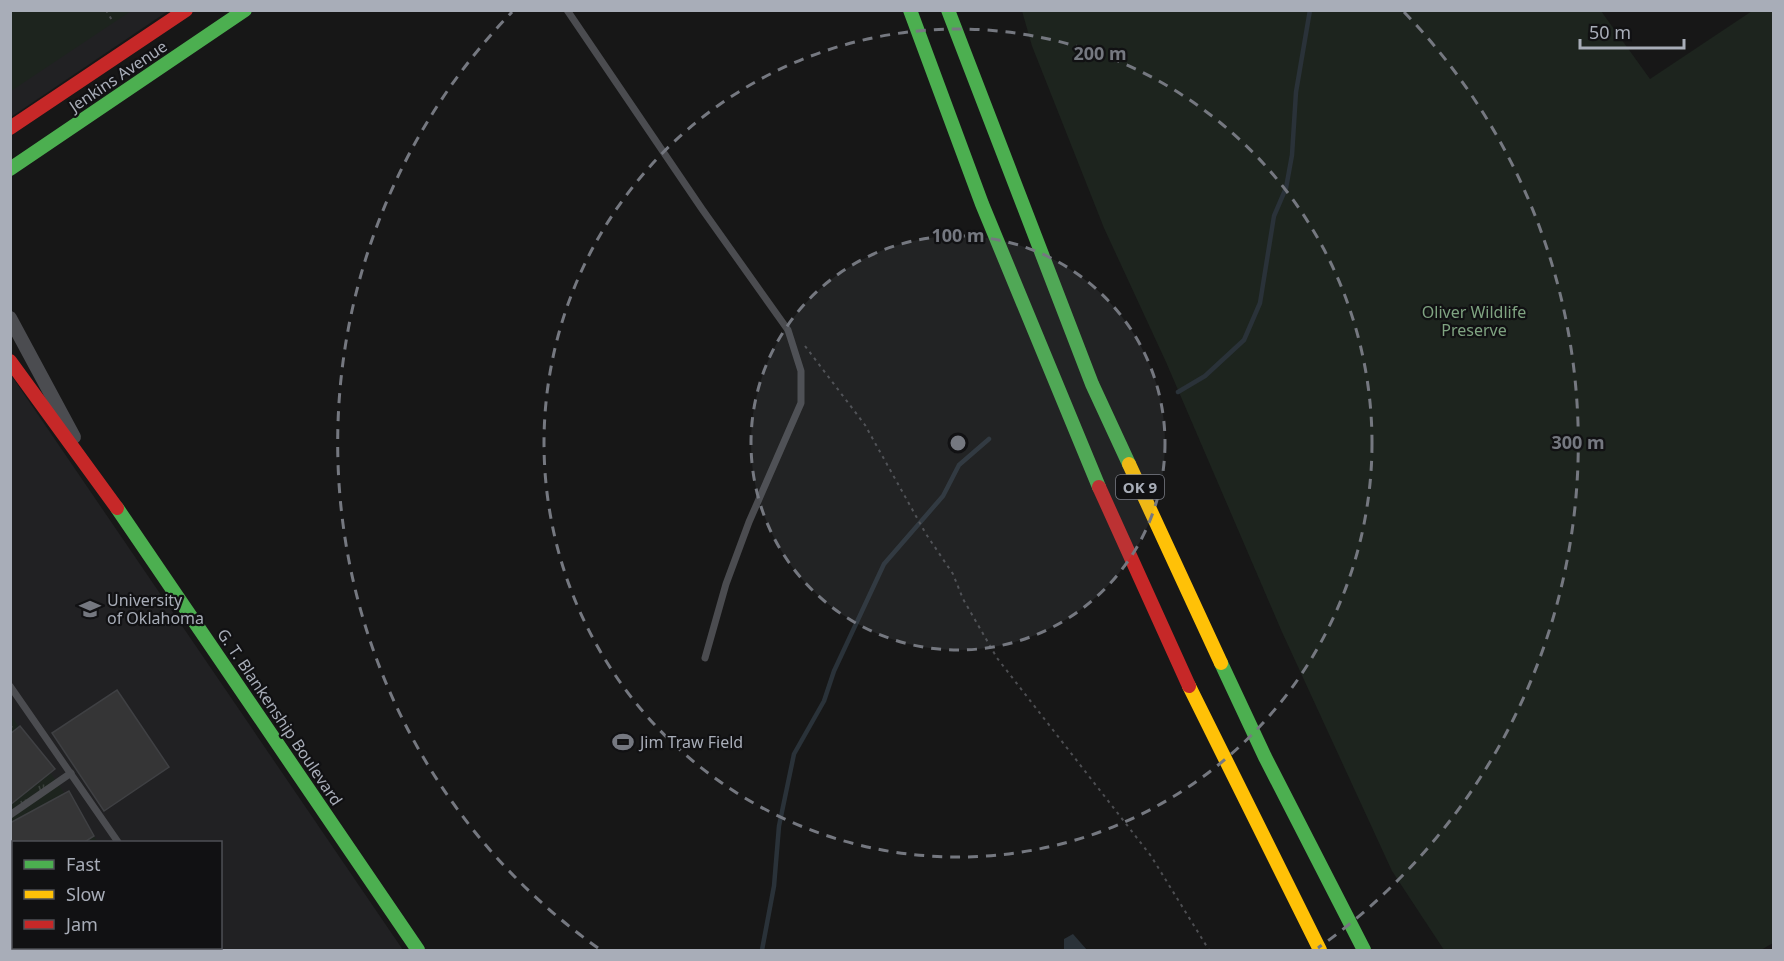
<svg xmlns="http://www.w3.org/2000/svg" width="1784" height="961" font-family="'Noto Sans',sans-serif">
  <defs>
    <pattern id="grass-tufts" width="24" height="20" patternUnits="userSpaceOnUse" patternTransform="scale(1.5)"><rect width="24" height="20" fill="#1d241e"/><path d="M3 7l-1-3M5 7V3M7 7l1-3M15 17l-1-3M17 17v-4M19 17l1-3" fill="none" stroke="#3b413d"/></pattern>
  </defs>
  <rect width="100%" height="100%" fill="#171717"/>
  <g fill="#212123" fill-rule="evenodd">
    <path d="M11,11H168L11,117Z"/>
    <path d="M11,375L403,950H11ZM14,842H220V948H14Z"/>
  </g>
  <path fill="url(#grass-tufts)" d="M10,714L98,842H14V948H64L66,950H11Z"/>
  <g fill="#1d241e">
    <path d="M11,10H131V11L11,91Z"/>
    <path d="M1022,11H1601L1650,79L1752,11H1773V943L1761,950H1444L1392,871L1282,632L1166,362L1104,228L1032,46Z"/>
  </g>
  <path fill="#2a3239" d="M1073,934L1087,950H1064V939Z"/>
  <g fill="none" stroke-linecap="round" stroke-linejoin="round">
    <g stroke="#2a3239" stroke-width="4.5">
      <path d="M1178,392L1205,376L1244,340L1260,303L1274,216L1286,188L1292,155L1296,92L1310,10"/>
      <path d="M762,950L774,886L779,826L794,754L824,701L834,671L884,564L943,496L959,465L989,439"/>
    </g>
  </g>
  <g fill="#353536" stroke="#3f4043" stroke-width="1.5">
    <path d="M117,690L169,767L104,811L52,733Z"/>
    <path d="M20,726L55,769L10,805V734Z"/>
    <path d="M69,791L94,836L83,843H10V823Z"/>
  </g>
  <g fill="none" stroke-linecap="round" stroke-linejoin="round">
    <g stroke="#4d4e52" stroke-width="2" stroke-dasharray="3 4.5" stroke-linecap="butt">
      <path d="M106,10L113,22"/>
      <path d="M805,346L865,425L926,534L953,574L963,599L997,658L1151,856L1209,950"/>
    </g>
    <g stroke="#4b4c50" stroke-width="7">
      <path d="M567,10L702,209L788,330L801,371V403L749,522L726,584L705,658"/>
      <path d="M10,686L118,842"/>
      <path d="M10,815L71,773"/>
    </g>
    <path stroke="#4b4c50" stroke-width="14" d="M10,318L74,437"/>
    <g stroke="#4caf50" stroke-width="14">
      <path d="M910,10L982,204L1099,487"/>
      <path d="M948,10L1092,384L1129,464"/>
      <path d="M10,169L245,10"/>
      <path d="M117,508L418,950"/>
      <path d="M1221,663L1265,757L1364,950"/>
    </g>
    <g stroke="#ffc107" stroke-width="14">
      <path d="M1129,464L1221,663"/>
      <path d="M1189,686L1320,950"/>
    </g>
    <g stroke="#c62828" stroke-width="14">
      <path d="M10,128L186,10"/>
      <path d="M10,361L117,508"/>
      <path d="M1099,487L1189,686"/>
    </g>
  </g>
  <circle cx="958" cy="443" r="207" fill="#757880" fill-opacity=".12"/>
  <g fill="none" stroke="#757880" stroke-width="3" stroke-dasharray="10 8">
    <circle cx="958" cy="443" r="207"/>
    <circle cx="958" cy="443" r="414"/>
    <path d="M598 948A620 620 0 0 1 512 12M1404 12A620 620 0 0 1 1318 948"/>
  </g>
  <defs>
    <symbol id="university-bare" viewBox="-9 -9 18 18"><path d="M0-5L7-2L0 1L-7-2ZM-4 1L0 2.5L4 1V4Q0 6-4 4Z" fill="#757880" stroke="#111113" stroke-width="2.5" paint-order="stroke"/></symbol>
    <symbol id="stadium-bare" viewBox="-9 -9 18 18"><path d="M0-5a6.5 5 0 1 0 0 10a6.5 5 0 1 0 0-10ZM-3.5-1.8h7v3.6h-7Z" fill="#757880" stroke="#111113" stroke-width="2.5" paint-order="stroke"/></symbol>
  </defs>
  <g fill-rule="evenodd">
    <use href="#university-bare" x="75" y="594" width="30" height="30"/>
    <use href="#stadium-bare" x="608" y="727" width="30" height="30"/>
  </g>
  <g text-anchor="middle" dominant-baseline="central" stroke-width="4.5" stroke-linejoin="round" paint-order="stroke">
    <rect fill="#111113" stroke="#7b7e86" stroke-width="1.5" x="1116" y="475" width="48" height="24" rx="4.5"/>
    <g font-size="15" font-weight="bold" fill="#a8adb8">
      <text x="1140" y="487">OK 9</text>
    </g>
    <g font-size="16" fill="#a8adb8" stroke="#111113">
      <text transform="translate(118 76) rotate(-34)">Jenkins Avenue</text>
      <text transform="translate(280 717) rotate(56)">G. T. Blankenship Boulevard</text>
    </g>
    <g font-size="16" fill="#7fa381" stroke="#111113">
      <text x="1474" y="312">Oliver Wildlife<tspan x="1474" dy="18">Preserve</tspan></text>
    </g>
    <g font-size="16" fill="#a8adb8" stroke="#111113" text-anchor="start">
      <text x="107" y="600">University<tspan x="107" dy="18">of Oklahoma</tspan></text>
      <text x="640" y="742">Jim Traw Field</text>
    </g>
  </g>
  <circle cx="958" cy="443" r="9" fill="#757880" stroke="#111113" stroke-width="3"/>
  <g font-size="18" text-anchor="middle" font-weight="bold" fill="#757880" stroke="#111113" stroke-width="4.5" stroke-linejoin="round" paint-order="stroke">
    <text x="1100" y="60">200 m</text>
    <text x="958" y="242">100 m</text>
    <text x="1578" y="449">300 m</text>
  </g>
  <rect width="1784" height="961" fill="none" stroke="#a8adb8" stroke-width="24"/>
  <rect x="12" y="841" width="210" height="108" fill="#111113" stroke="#4d4f55" stroke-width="1.5"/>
  <rect x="24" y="860" width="30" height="9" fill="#4caf50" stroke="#4d4f55" stroke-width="1.5"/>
  <text x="66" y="871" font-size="18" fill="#a8adb8">Fast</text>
  <rect x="24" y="890" width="30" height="9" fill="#ffc107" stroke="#4d4f55" stroke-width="1.5"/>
  <text x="66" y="901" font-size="18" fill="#a8adb8">Slow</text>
  <rect x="24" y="920" width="30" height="9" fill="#c62828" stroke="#4d4f55" stroke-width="1.5"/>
  <text x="66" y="931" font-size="18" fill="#a8adb8">Jam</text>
  <path d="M1580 39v9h104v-9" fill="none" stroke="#a8adb8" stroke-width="3"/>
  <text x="1589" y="39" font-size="18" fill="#a8adb8" stroke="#111113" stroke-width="4.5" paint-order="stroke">50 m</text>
</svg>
